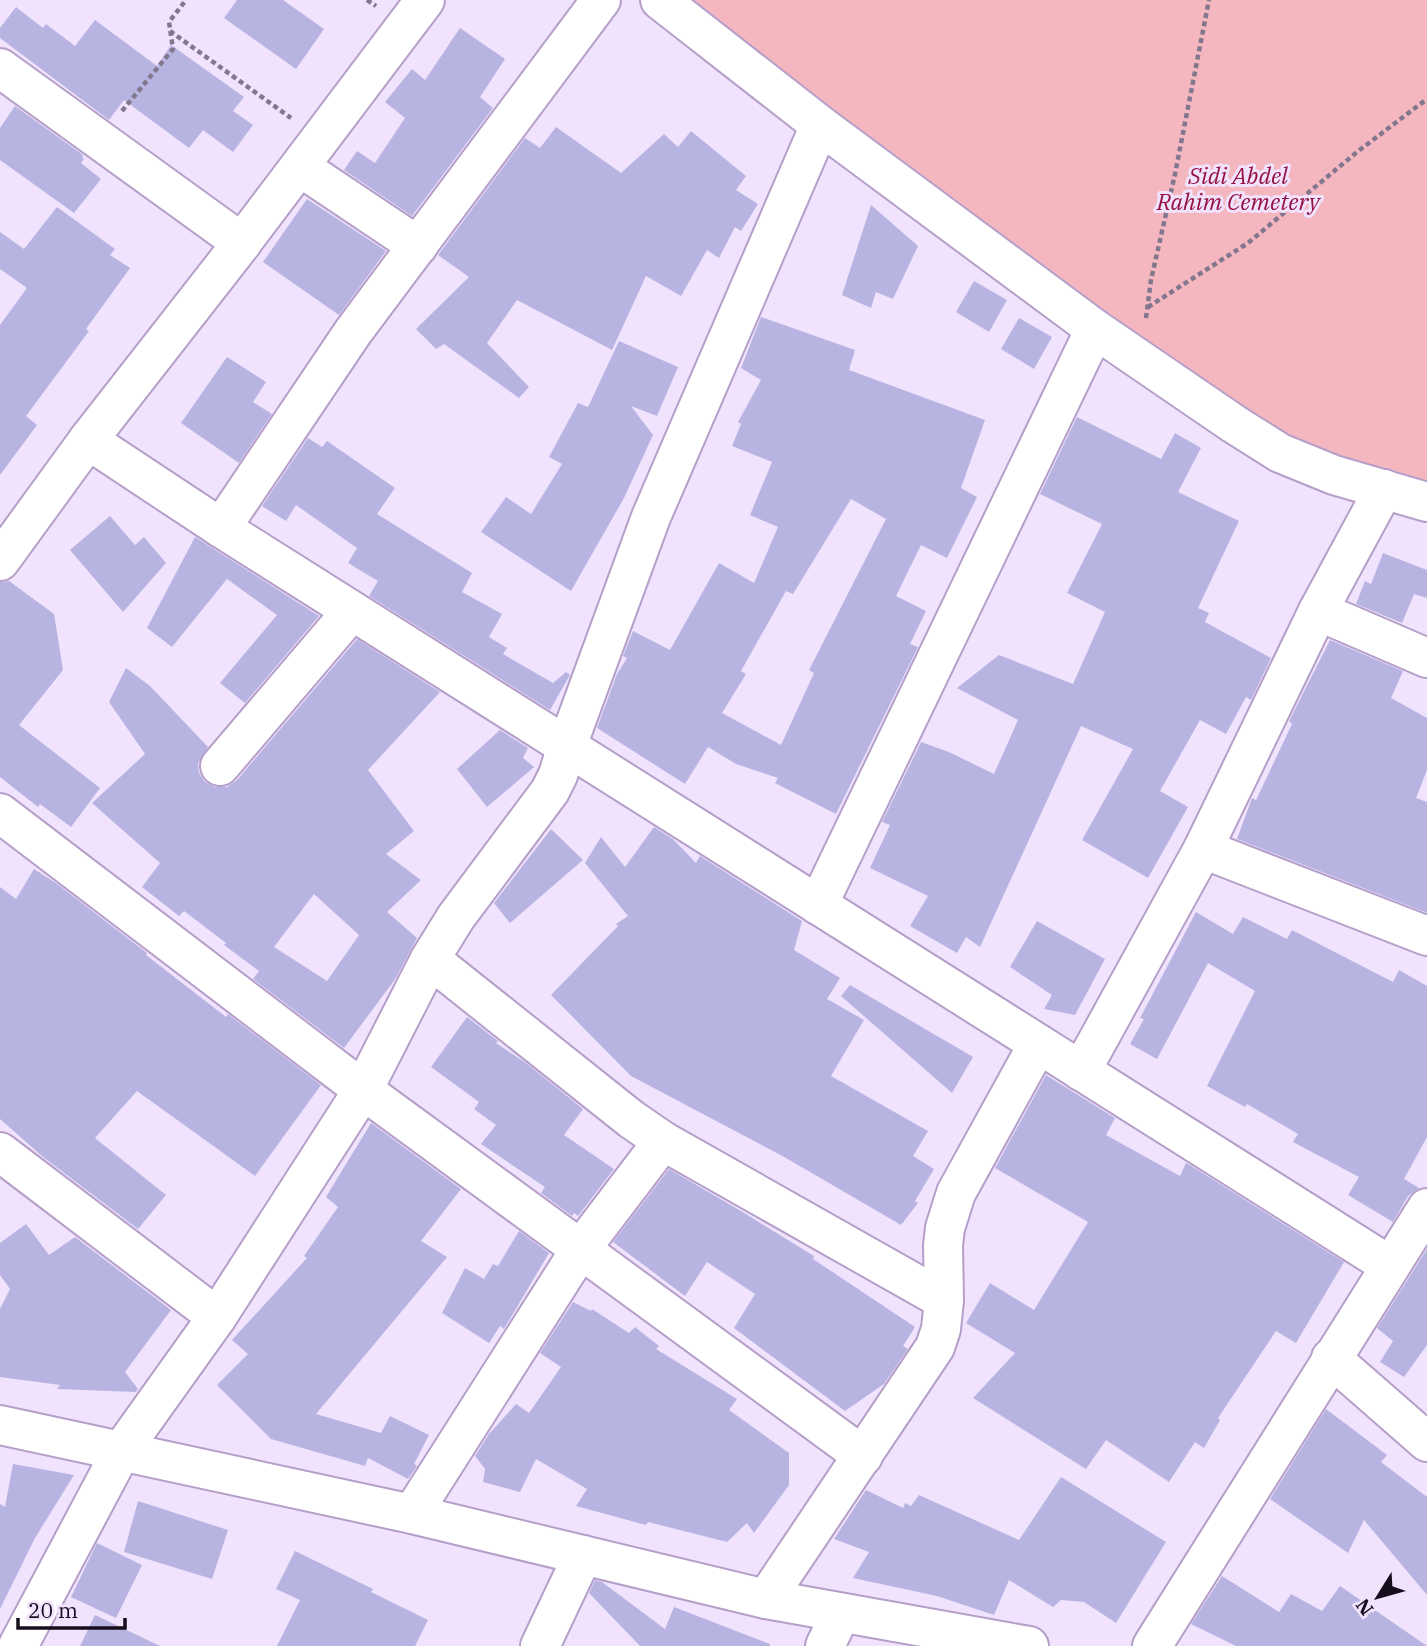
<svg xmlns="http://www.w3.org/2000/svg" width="1427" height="1646" font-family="'IBM Plex Serif',serif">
  <rect width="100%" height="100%" fill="#f1e3fe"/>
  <path fill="#f4b7c0" d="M669,0H1427V505L1280,453Z"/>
  <g fill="#b8b4e2" fill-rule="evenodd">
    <path d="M237,0H283L324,29L296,69L224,18Z"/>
    <path d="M16,7L43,28L46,24L75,46L95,20L157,66L171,45L244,97L233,111L253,125L233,152L203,130L189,148L124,100L109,120L0,38V28Z"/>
    <path d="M460,28L505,59L480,97L493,108L412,216L344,170L357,151L375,163L405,118L385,102L412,69L425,80Z"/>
    <path d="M15,106L83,155L82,157L84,159L81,163L101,179L74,213L0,160V128Z"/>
    <path d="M556,127L621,173L664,134L678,147L691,131L746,176L736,190L758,204L741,231L735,227L719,258L707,250L681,296L646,276L612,350L517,300L487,343L529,387L519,398L444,344L436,349L416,329L469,277L438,255L525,138L540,148Z"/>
    <path d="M307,199L386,251L339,315L263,262Z"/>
    <path d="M871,205L918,246L893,299L876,292L871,308L842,295Z"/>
    <path d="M57,207L115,249L110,255L130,268L86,329L89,331L26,416L37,425L0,475V325L27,288L0,269V232L24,249Z"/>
    <path d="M974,281L1007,300L989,332L956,312Z"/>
    <path d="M761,317L855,350L849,370L985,420L961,488L977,497L947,558L921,545L896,596L926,611L910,644L918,647L836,814L775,783L778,778L736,764L708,747L685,784L597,728L617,674L627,658L623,656L633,631L670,650L719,563L754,583L778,527L750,515L772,462L732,446L741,424L738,422L761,380L741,368ZM851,499L886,519L809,670L814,673L781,745L722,713L746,674L741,671L786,591L793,594Z"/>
    <path d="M1019,318L1052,337L1034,369L1001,349Z"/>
    <path d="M619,341L678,367L657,416L631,406L653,435L624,498L571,591L481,532L506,497L531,514L562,464L549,457L578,403L588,407Z"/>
    <path d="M227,357L266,382L253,402L272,414L239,463L181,423Z"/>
    <path d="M1077,417L1161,459L1175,433L1201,448L1178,492L1239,521L1198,608L1209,613L1205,622L1271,658L1251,700L1246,697L1226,734L1200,720L1160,791L1188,807L1148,878L1082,840L1133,749L1081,726L980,947L966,937L957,953L910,926L928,896L870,868L890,825L882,822L921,742L949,752L994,774L1018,720L957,688L999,655L1073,684L1105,612L1067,593L1102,524L1040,494Z"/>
    <path d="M308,438L322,447L327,441L395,488L377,514L472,573L462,592L502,614L489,637L507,648L503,654L553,683L566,672L570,675L550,710L369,596L378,581L348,563L357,548L296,505L286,521L262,506Z"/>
    <path d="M110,516L135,545L144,537L166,563L123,612L70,550Z"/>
    <path d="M195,537L319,616L245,703L220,683L277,615L227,579L172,647L147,628Z"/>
    <path d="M1383,553L1427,570V598L1414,594L1402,623L1356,604L1365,581L1371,584Z"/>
    <path d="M9,581L54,614L63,670L19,725L100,788L71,827L40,804L38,807L0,777V582Z"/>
    <path d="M357,639L440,692L368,770L414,831L386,854L421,880L387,912L417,938L396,978L344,1048L253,979L259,971L224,945L226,943L184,911L179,916L142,887L160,863L92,803L145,754L109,702L126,668L150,686L208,747L198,763L199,773L205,782L215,787H227L237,780ZM314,894L359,935L327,981L274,947Z"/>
    <path d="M1330,640L1403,671L1391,698L1427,718V770L1416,798L1427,802V913L1237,839L1252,798L1256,800L1292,724L1289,721Z"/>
    <path d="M500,730L528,748L523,758L534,767L487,807L457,769Z"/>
    <path d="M654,827L673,839L696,863L700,856L802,921L794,950L840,978L827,999L864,1020L831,1076L928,1131L913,1156L934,1169L915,1201L918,1203L901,1225L786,1158L631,1076L551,995L618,926L616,924L628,916L585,863L601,837L625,867Z"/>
    <path d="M551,829L583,860L510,923L494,903Z"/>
    <path d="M34,869L56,883L147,953L146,955L226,1017L228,1014L321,1085L255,1176L137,1091L95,1138L166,1195L138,1229L43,1157L0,1119V887L16,899Z"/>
    <path d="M1196,912L1233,934L1243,917L1287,939L1292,930L1393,982L1399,970L1427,986V1137L1404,1179L1419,1188L1408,1196L1393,1222L1348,1195L1359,1177L1293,1142L1298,1134L1247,1104L1245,1107L1207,1086L1255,991L1208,963L1157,1059L1130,1044L1144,1019L1140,1018Z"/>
    <path d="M1037,921L1105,959L1075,1015L1044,1009L1052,995L1010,967Z"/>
    <path d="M850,985L973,1057L952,1093L841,996Z"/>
    <path d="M467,1017L498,1041L496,1043L526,1063L583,1109L564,1135L614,1169L578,1216L574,1213L572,1216L541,1193L545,1187L481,1144L496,1125L474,1109L479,1102L431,1067Z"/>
    <path d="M1046,1075L1115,1118L1106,1135L1180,1176L1186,1163L1190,1165L1344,1262L1296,1343L1276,1331L1218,1418L1220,1420L1204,1448L1195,1442L1169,1482L1106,1440L1086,1469L973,1398L1015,1353L966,1323L990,1283L1034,1310L1088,1222L995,1168Z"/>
    <path d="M371,1123L461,1189L421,1241L447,1257L316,1414L381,1433L390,1416L429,1435L414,1464L417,1466L408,1479L368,1458L365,1466L271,1439L217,1385L248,1354L232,1340L307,1258L304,1256L338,1207L326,1197Z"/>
    <path d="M669,1169L741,1211L814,1256L813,1259L915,1327L903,1346L908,1349L884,1384L845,1411L734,1328L755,1294L707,1262L685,1296L613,1242Z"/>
    <path d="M26,1224L49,1255L75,1237L171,1310L125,1372L138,1389L136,1392L57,1389L60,1385L0,1377V1309L10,1289L0,1275V1243Z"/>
    <path d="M519,1231L549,1253L504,1329L500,1326L489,1343L442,1313L465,1268L484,1279L493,1264L498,1266Z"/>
    <path d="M1427,1249V1345L1404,1377L1380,1362L1393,1341L1377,1328Z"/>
    <path d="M573,1302L591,1311L592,1309L629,1333L635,1327L659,1346L656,1349L737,1399L729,1410L789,1453V1485L754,1533L747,1523L727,1542L648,1522L646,1525L576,1506L587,1489L536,1459L520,1492L483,1482L485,1469L475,1456L489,1434L516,1404L529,1413L561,1367L540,1353Z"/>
    <path d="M1326,1409L1387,1455L1381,1462L1427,1497V1595L1364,1520L1348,1553L1270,1499Z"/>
    <path d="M13,1464L74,1475L35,1538L0,1609V1504L5,1507Z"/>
    <path d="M1061,1477L1166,1542L1116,1623L1084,1602L1061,1600L1053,1607L1009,1580L994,1615L937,1596L853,1578L869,1552L834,1539L866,1490L903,1508L905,1503L911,1506L919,1495L1019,1540Z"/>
    <path d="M138,1501L228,1530L212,1579L124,1552Z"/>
    <path d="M97,1543L142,1565L116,1618L71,1597Z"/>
    <path d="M295,1551L373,1589L371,1592L428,1620L415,1646H277L300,1600L276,1589Z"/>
    <path d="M1222,1576L1279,1612L1291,1594L1322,1611L1340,1586L1427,1646H1236L1191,1624Z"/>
    <path d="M595,1580L602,1582L665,1629L674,1607L770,1644V1646H640L589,1593Z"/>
    <path d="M95,1615L160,1646H80Z"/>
  </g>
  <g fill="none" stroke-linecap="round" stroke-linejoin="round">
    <defs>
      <g id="minor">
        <path d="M660,0L820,125L1095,329L1234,424L1280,453L1334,475L1427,502"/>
        <path d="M0,68L242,243"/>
        <path d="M300,167L418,246"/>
        <path d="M88,440L221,528L1389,1265"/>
        <path d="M221,528L353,332L601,0"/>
        <path d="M0,561L88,440L234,253L425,0"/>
        <path d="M1318,611L1427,658"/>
        <path d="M220,766L352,611"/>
        <path d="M0,813L363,1090L863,1456"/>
        <path d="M1203,849L1427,936"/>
        <path d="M818,905L1095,329"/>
        <path d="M430,959L631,1119L663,1141L944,1300"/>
        <path d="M1081,1071L1203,849L1318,611L1384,489"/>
        <path d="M0,1152L217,1317"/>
        <path d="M1331,1358L1427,1442"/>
        <path d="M0,1425L412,1514L766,1599L1029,1646"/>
        <path d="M412,1514L580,1250L663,1141"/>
        <path d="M766,1599L935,1347L941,1329L944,1300L943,1245L945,1228L956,1193L1038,1044"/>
        <path d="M18,1646L122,1450L217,1317L363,1090L430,959L456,917L550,791L558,775L567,746L651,517L820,125"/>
        <path d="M540,1646L583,1555"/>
        <path d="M825,1646L841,1613"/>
        <path d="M1152,1646L1427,1208"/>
      </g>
    </defs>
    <use href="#minor" stroke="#b59fc9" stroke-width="42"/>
    <g stroke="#82778c" stroke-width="4.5" stroke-dasharray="5 3.5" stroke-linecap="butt">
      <path d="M367,0L376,6"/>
      <path d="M170,31L291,118"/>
      <path d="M122,111L173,49L169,22L186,0"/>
      <path d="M1148,307L1248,243L1357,152L1427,99"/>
      <path d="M1146,318L1151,280L1175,174L1209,0"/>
    </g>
    <use href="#minor" stroke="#fff" stroke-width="38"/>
  </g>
  <g text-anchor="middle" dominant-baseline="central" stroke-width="6" stroke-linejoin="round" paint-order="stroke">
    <g font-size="23" font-style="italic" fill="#95113f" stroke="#f1e3fe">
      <text x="1238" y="175">Sidi Abdel<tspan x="1238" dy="26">Rahim Cemetery</tspan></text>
    </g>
  </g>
  <g transform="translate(1378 1597) rotate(233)" stroke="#f1e3fe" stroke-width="5" paint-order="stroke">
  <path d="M0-5L12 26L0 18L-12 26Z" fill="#160e1d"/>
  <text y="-10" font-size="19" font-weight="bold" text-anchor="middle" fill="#160e1d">N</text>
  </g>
  <path d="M18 1618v10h107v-10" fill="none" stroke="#160e1d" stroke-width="3.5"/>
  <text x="28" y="1618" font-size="21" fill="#160e1d" stroke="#f1e3fe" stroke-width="5" paint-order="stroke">20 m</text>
</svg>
